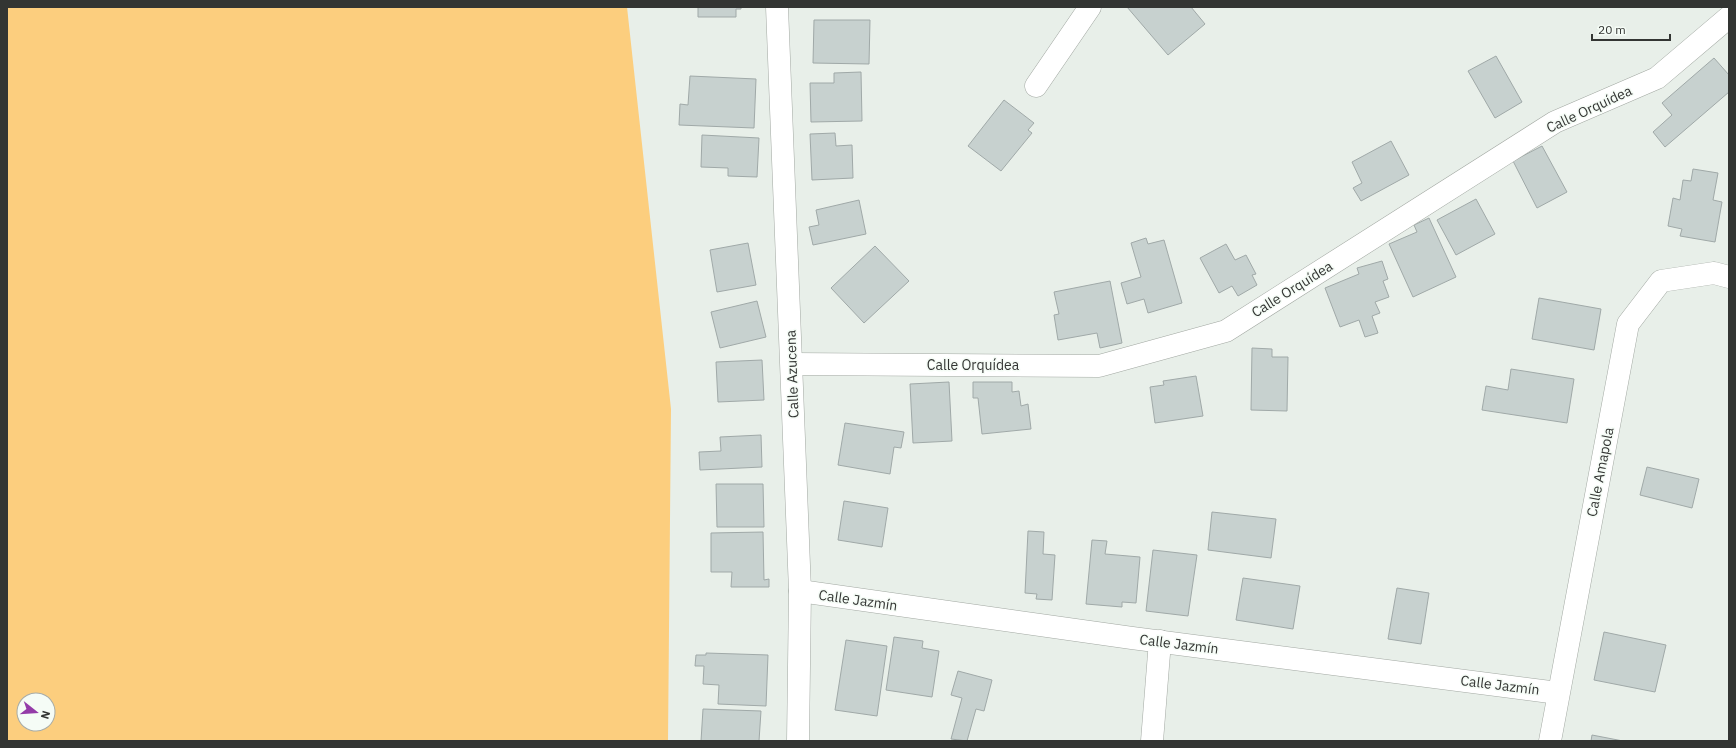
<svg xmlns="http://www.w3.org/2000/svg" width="1736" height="748" font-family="'IBM Plex Sans',sans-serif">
  <rect width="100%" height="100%" fill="#e8efe9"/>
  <path fill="#fcce7e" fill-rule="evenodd" d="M7,7H627L671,409L668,741H7ZM24,700H48V724H24Z"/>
  <g fill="#c7d1cf" stroke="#a0a9a8">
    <path d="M698,7H741V9H736V17H698Z"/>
    <path d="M1127,7H1191L1205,24L1168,55Z"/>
    <path d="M814,20H870L869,64L813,63Z"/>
    <path d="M1496,56L1522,102L1495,118L1468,71Z"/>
    <path d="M1714,58L1729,75V92L1665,147L1653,132L1672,115L1662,103Z"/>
    <path d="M861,72L862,121L811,122L810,83H834V73Z"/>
    <path d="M690,76L756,79L754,128L679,125L680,104L688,105Z"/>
    <path d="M1004,100L1034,123L1028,130L1032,133L1001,171L968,146Z"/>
    <path d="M835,133L836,146L852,145L853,178L812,180L810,134Z"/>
    <path d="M702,135L759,138L757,177L728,176V168L701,167Z"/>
    <path d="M1391,141L1409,175L1361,201L1353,188L1362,183L1352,162Z"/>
    <path d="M1542,146L1567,192L1537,208L1513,161Z"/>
    <path d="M1693,169L1718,173L1713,200L1722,202L1715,242L1680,236L1682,229L1668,226L1673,198L1680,200L1683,180L1691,181Z"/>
    <path d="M1476,199L1495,234L1456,255L1437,220Z"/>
    <path d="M859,200L866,234L813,245L809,227L819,225L816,210Z"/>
    <path d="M1429,218L1456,277L1413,297L1389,244L1417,232L1414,225Z"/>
    <path d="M1146,238L1148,244L1164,240L1182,303L1148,313L1144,299L1127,304L1121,283L1141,277L1131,243Z"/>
    <path d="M748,243L756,285L717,292L710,250Z"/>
    <path d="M1226,244L1235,260L1246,255L1256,274L1252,275L1257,285L1238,296L1232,286L1219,293L1200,258Z"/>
    <path d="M875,246L909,281L864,323L831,288Z"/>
    <path d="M1382,261L1388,279L1383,281L1389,297L1375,302L1380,313L1372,316L1378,333L1365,337L1359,320L1340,327L1325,288L1359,274L1357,268Z"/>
    <path d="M1110,281L1122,343L1100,348L1097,333L1058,340L1054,315L1059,314L1054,292Z"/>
    <path d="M1539,298L1601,309L1594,350L1532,339Z"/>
    <path d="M757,301L766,337L720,348L711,312Z"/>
    <path d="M1252,348L1272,349V357H1288L1287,411L1251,410Z"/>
    <path d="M762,360L764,400L718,402L716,362Z"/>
    <path d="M1511,369L1574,379L1567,423L1482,410L1486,386L1508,390Z"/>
    <path d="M1196,376L1203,416L1155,423L1150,387L1164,385L1163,381Z"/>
    <path d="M949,382L952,441L913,443L910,384Z"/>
    <path d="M973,382H1012V392L1019,391L1021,406L1028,404L1031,429L982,434L978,398H973Z"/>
    <path d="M845,423L904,432L901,448L894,447L890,474L838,465Z"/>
    <path d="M761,435L762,467L700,470L699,452L721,451L720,437Z"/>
    <path d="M1647,467L1699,479L1692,508L1640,495Z"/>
    <path d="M716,484H763L764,527H717Z"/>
    <path d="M844,501L888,508L882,547L838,540Z"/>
    <path d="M1212,512L1276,519L1271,558L1208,550Z"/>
    <path d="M1028,531L1044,532L1043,554L1055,555L1052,600L1036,599L1037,594L1025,593Z"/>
    <path d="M763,532L764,580L769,579V587H731L732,572H711V533Z"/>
    <path d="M1092,540L1107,541L1105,554L1140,557L1136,603L1122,602V607L1086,604Z"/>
    <path d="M1153,550L1197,555L1188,616L1146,611Z"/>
    <path d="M1243,578L1300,586L1293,629L1236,620Z"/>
    <path d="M1397,588L1429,593L1421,644L1388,639Z"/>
    <path d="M1604,632L1666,645L1655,692L1594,680Z"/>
    <path d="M894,637L923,641L922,648L939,651L932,697L886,690Z"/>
    <path d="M846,640L887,646L877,716L835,710Z"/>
    <path d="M706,653L768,655L766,706L718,704L719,685L703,684L704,666H695L696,655H706Z"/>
    <path d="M958,671L992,680L984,711L976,709L967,741L951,739L962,698L951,695Z"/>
    <path d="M703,709L761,711L759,741H701Z"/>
    <path d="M1592,735L1623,741H1591Z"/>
  </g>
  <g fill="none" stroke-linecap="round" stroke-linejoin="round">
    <defs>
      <g id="minor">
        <path d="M777,7L800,591L798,741"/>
        <path d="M1036,86L1090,7"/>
        <path d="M792,364L1099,366L1226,331L1555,122L1657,78L1729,17"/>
        <path d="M800,591L1132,638L1558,693"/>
        <path d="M1152,741L1160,641"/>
        <path d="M1550,741L1628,324L1661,281L1714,273L1729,277"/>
      </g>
    </defs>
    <use href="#minor" stroke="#a2a8a2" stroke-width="23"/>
    <use href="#minor" stroke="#fff" stroke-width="22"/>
  </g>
  <g text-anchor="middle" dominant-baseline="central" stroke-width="3" stroke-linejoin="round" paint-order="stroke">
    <g font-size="14" fill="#333533" stroke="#f5fcf6">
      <text transform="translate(1589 109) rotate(-25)">Calle Orquídea</text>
      <text transform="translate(1292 289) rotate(-32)">Calle Orquídea</text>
      <text x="973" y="365">Calle Orquídea</text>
      <text transform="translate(792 374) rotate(-92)">Calle Azucena</text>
      <text transform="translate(1600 472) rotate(-79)">Calle Amapola</text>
      <text transform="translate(858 600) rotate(8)">Calle Jazmín</text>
      <text transform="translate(1179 644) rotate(7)">Calle Jazmín</text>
      <text transform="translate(1500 685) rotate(7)">Calle Jazmín</text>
    </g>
  </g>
  <rect width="1736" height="748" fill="none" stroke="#333533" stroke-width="16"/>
  <g transform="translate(36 712) rotate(107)"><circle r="19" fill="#f5fcf6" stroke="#a7aca8"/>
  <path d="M0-3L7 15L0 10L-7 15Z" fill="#943ca8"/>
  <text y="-6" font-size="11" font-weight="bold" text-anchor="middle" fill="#333533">N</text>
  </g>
  <path d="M1592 34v6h78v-6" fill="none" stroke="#333533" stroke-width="2"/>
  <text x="1598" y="34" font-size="12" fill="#333533" stroke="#f5fcf6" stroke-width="3" paint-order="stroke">20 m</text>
</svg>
